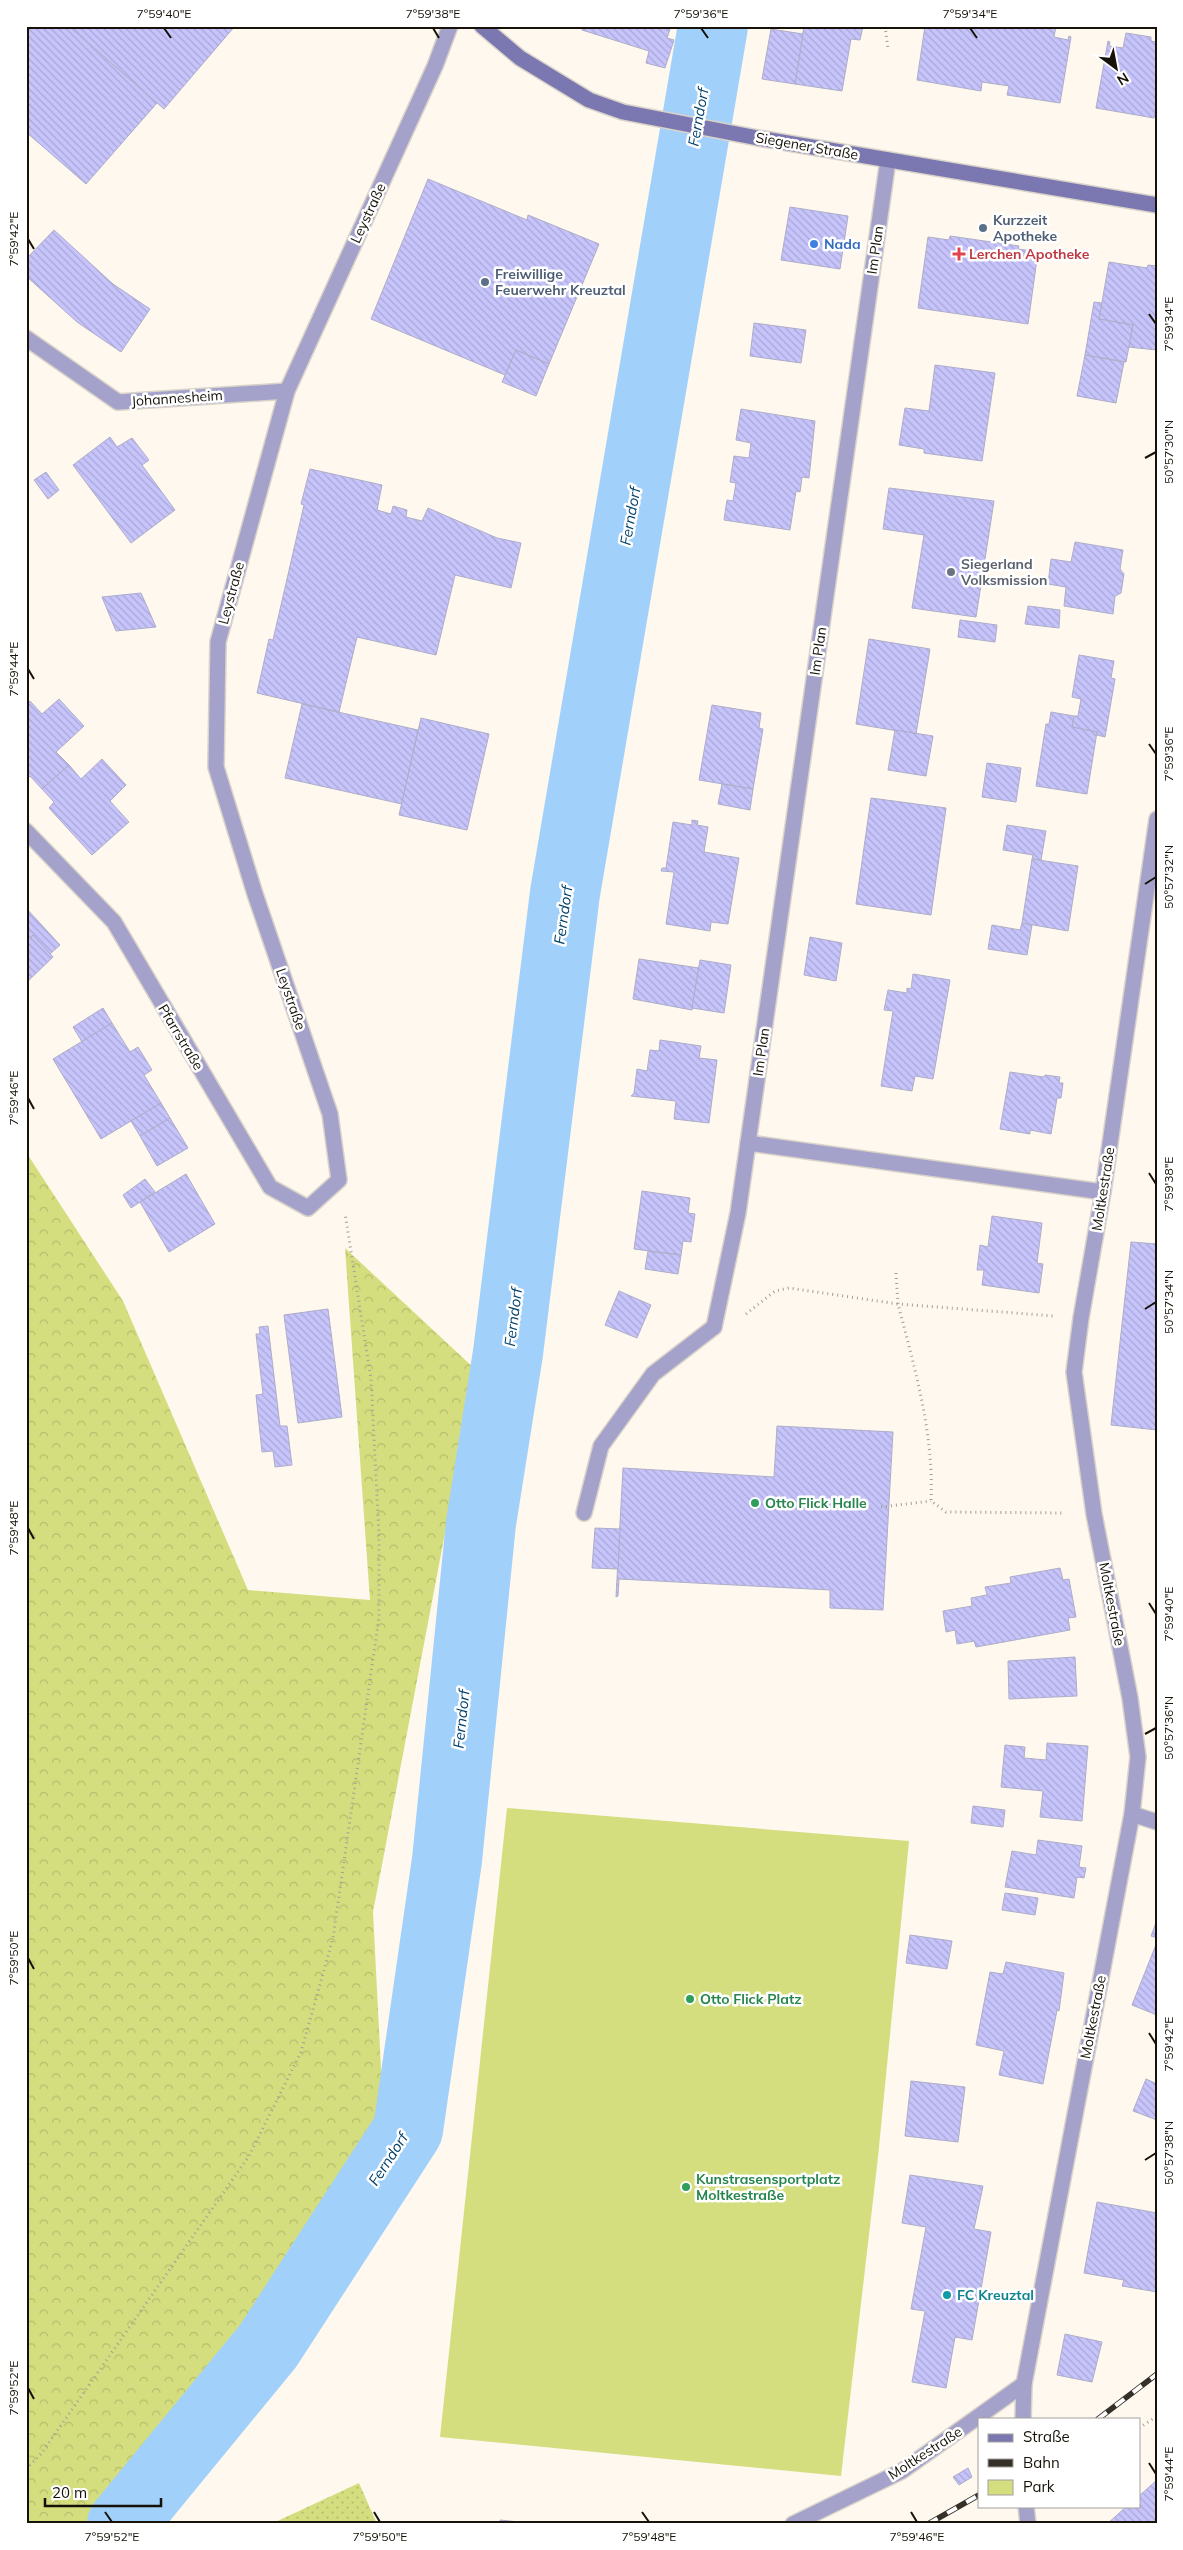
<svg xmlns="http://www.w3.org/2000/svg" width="1183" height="2550" font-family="Mulish,sans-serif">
  <defs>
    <pattern id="grass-dots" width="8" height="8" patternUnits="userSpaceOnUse" patternTransform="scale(1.25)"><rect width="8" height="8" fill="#d4de7f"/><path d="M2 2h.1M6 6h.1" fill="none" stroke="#b5bd6c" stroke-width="1.8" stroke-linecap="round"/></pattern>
    <pattern id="forest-crowns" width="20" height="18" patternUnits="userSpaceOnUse" patternTransform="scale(1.25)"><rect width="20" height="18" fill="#d4de7f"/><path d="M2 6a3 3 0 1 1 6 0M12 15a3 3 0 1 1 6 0" fill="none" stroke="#b5bd6c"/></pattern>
    <pattern id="building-back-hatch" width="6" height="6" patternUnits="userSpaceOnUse" patternTransform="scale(1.25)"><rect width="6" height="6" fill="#c6c4fb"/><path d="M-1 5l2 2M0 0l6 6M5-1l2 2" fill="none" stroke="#a9a7d6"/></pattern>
  </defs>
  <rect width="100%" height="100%" fill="#fef8ee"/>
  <path fill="url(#grass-dots)" d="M359,2483L377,2524H271Z"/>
  <path fill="url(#forest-crowns)" d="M26,1152L123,1301L248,1590L370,1600L345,1248L476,1370L373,1912L384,2127L253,2341L95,2524H26Z"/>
  <path fill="#d4de7f" d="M507,1808L909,1841L878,2157L841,2476L440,2437Z"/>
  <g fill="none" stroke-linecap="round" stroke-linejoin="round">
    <path stroke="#a1d0fa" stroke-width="70" d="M122,2524L268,2346L408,2130L447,1860L481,1523L508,1353L565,893L713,26"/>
  </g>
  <g fill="url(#building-back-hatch)" stroke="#aeadc8">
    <path d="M26,26H69L157,103L86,184L26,132Z"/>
    <path d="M69,26H235L164,109Z"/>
    <path d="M583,26H671L667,38L674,40L665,68L646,63L649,51L582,30Z"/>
    <path d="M804,26H863L860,40L851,39L842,91L795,84Z"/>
    <path d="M925,26H1056L1054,37L1068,40L1069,36L1071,37L1060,103L1007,95L1009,86L982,82L981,91L917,80Z"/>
    <path d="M771,29L803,34L795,84L762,79Z"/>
    <path d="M1126,33L1151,37V41L1157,42V108L1154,118L1096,108L1108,41L1110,42L1109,46L1123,48Z"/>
    <path d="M428,179L527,220L528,215L599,244L549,364L516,350L505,375L371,319Z"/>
    <path d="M790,207L848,216L840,269L781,260Z"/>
    <path d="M54,230L113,284L150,309L121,352L77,322L26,276V259Z"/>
    <path d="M950,236L1019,246L1018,249L1038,252L1028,324L918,308L928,237L949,240Z"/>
    <path d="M1109,262L1147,268L1148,265L1157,266V350L1128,347L1133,325L1099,319Z"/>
    <path d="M1094,302L1102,303L1099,319L1133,325L1126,362L1085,355Z"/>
    <path d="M754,323L806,330L801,363L750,356Z"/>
    <path d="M516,350L549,364L536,396L502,382Z"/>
    <path d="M1085,355L1124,362L1116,403L1077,396Z"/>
    <path d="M935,365L995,373L982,461L924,453V449L899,445L905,408L929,411Z"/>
    <path d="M741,409L815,421L809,478L802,477L800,492L796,491L790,530L724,520L727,500L733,501L736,483L730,482L734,456L749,458L751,443L736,440Z"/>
    <path d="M110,437L117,447L132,438L149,460L142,465L175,510L131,543L73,465Z"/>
    <path d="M310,469L382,485L377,510L391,514L393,506L407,510L406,517L422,521L428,508L497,538L521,543L511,588L455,575L436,655L357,637L339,712L257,693L269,639L273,640L304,505L301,504Z"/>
    <path d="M46,472L59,490L48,499L34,480Z"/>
    <path d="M889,488L994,501L976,617L912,608L924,535L883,529Z"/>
    <path d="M1075,542L1123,550L1120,569L1124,574L1121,593L1115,596L1113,614L1064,606L1066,587L1048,584L1051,559L1071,562Z"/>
    <path d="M141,593L156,627L116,631L102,597Z"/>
    <path d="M1028,606L1060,610L1059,628L1025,624Z"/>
    <path d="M960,620L997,625L995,642L958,637Z"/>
    <path d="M869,639L930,649L916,734L856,724Z"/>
    <path d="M1079,655L1114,661L1111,678L1115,679L1105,737L1097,735V732L1072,727L1074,716H1078L1081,699L1072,697Z"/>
    <path d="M59,699L84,726L56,752L69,765L42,789L30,776L26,780V704L30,701L42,714Z"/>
    <path d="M302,704L418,730L402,804L285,778Z"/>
    <path d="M712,705L761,713L759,728L763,729L753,789L699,780Z"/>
    <path d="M1051,712L1074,716L1072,727L1097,732L1087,794L1036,786L1046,724H1049Z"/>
    <path d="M421,718L489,734L467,830L399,815Z"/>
    <path d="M895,730L933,736L926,776L888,770Z"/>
    <path d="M102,759L126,785L110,801L129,822L92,855L49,808L54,802L42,789L69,765L81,779Z"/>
    <path d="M987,763L1021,768L1016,802L982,797Z"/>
    <path d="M722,784L753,789L750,810L718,804Z"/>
    <path d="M871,798L946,808L931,915L856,904Z"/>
    <path d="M692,820L698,821L697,825L708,827L704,852L739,858L728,924L711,922L710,931L666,924L674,872L661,871L662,868H666L673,822L692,825Z"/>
    <path d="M1007,825L1046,831L1041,860L1032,859L1033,855L1003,850Z"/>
    <path d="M1032,859L1078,866L1068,931L1022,923Z"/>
    <path d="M26,908L60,945L50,954L33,935L31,938L26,933Z"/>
    <path d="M1022,923L1032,925L1027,955L988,949L992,925L1020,930Z"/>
    <path d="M26,933L31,938L33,935L53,957L26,983Z"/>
    <path d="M810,937L842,943L836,981L804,975Z"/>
    <path d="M639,959L699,968L692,1010L633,999Z"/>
    <path d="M700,960L731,965L724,1013L692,1008Z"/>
    <path d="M913,974L950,980L933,1079L915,1076L912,1091L881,1086L893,1011L884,1010L888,990L907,993V988L911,989Z"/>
    <path d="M103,1008L112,1023L82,1042L73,1027Z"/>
    <path d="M112,1023L130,1052L138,1047L152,1070L144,1075L161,1103L101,1139L53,1059Z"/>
    <path d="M660,1040L701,1046L699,1058L717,1060L709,1123L674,1119L676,1101L631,1096L634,1093L637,1069L647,1071L650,1050L659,1051Z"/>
    <path d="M1010,1072L1044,1077L1045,1075L1060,1077L1059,1083H1063L1061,1098H1057L1051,1134L1030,1130V1134L1000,1129Z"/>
    <path d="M161,1103L170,1118L140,1136L131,1121Z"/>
    <path d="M170,1118L188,1148L157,1166L140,1136Z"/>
    <path d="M186,1174L215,1224L169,1252L140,1202Z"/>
    <path d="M145,1179L155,1192L131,1208L123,1195Z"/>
    <path d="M642,1191L690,1198L688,1213L695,1214L691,1242L683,1241L681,1255L634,1249Z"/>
    <path d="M992,1216L1042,1223L1037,1263L1043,1264L1039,1293L982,1285L984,1270H977L980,1245L988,1247Z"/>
    <path d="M1131,1242L1157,1244V1430L1111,1425Z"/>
    <path d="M648,1251L681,1255L678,1274L645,1269Z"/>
    <path d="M619,1291L651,1305L637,1338L605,1325Z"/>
    <path d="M328,1309L342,1417L298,1423L284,1315Z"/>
    <path d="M268,1326L280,1426H287L292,1465L275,1467L273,1451L262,1452L256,1395L263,1394L256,1334H260L259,1327Z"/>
    <path d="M777,1426L893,1432L883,1610L830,1608V1590L619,1579L618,1596L616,1597L623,1468L774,1477Z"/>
    <path d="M595,1528L620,1529L618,1569L592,1568Z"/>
    <path d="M1060,1568L1063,1580L1069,1579L1076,1617L1068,1618L1070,1630L976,1647L974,1641L957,1644L955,1630L946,1632L943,1611L972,1606L971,1598L987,1595L985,1587L1011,1583L1010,1577Z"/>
    <path d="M1075,1657L1077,1696L1009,1699L1008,1661Z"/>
    <path d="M1047,1743L1088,1746L1082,1821L1040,1817L1043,1791L1001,1787L1005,1745L1025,1747L1024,1758L1046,1760Z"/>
    <path d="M973,1806L1005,1810L1003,1827L971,1823Z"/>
    <path d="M1038,1840L1082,1846L1079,1867L1086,1868L1084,1878L1077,1877L1074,1898L1005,1887L1012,1851L1036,1855Z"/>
    <path d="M1005,1893L1038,1898L1035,1915L1002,1910Z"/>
    <path d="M1157,1920V1938L1151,1936Z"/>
    <path d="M910,1935L952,1941L947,1969L906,1963Z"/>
    <path d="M1157,1942V2015L1132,2005Z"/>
    <path d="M1006,1962L1064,1973L1059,2011L1057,2010L1043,2084L999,2075L1004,2051L976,2045L990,1972L1003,1974Z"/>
    <path d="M1146,2079L1157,2084V2120L1133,2111Z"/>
    <path d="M911,2081L965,2087L958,2142L905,2136Z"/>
    <path d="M910,2175L983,2186L974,2229L991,2232L972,2340L955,2337L946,2388L912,2382L925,2311L911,2309L926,2227L902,2223Z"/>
    <path d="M1097,2202L1157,2213V2292L1122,2286L1124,2280L1084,2273Z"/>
    <path d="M1065,2334L1102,2342L1092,2382L1057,2375Z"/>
    <path d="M968,2468L972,2477L959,2485L953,2477Z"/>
    <path d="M1157,2480V2524H1107L1127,2506H1139V2496Z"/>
    <path d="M500,2520L538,2524H500Z"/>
  </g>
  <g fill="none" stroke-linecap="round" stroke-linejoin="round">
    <defs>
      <g id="service">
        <path d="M584,1513L601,1446L653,1374L714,1327"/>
        <path d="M793,2524L902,2471L1024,2384"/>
      </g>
      <g id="minor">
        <path d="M888,160L748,1143L1103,1192"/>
        <path d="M26,338L118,402L287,391"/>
        <path d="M26,831L114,922L270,1187L308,1208L339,1180L330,1114L255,894L216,767L218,642L287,391L435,66L450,26"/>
        <path d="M714,1327L738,1213L748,1143"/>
        <path d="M1132,1814L1157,1822"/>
        <path d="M1023,2419L1024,2384L1132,1814L1138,1757L1130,1698L1094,1514L1074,1372L1081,1318L1103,1192L1157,819"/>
        <path d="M1026,2506L1028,2524"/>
      </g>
      <path id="secondary" d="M482,26L520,58L589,100L623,112L758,138L1157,205"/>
    </defs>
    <use href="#service" stroke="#d9d3c9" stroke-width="18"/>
    <use href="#minor" stroke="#d9d3c9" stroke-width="18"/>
    <use href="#secondary" stroke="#d9d3c9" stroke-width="18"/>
    <g stroke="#a49f95" stroke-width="3" stroke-dasharray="1 4" stroke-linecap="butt">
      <path d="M885,26L888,49"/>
      <path d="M896,1273L898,1304L1054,1316"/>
      <path d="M746,1314L775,1291L789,1288L898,1304C915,1369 934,1434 931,1501L946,1512L1065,1513"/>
      <path d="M881,1507L931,1501"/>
      <path d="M1139,2428L1157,2416"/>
      <path d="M26,2469L41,2454L249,2156L301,2052L333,1938L379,1617V1536L371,1379L345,1213"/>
    </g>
    <use href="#service" stroke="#a4a2ca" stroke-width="15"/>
    <use href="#minor" stroke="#a4a2ca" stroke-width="15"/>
    <use href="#secondary" stroke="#7b78b1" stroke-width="15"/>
    <defs>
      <g id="rail">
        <path d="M1098,2419L1157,2374"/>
        <path d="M928,2524L979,2495"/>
      </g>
    </defs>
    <use href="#rail" stroke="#363128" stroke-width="5.5"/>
    <use href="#rail" stroke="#fff" stroke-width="4" stroke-dasharray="11" stroke-linecap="butt"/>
  </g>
  <path fill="none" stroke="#161209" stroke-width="2" d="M164,28L171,38M433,28L439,38M701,28L708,38M970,28L977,38M28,239L34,249M1149,314L1156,324M1145,458L1156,452M28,669L34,679M1149,744L1156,754M1145,884L1156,877M28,1098L34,1109M1149,1173L1156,1184M1145,1309L1156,1302M28,1528L34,1539M1149,1603L1156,1614M1145,1734L1156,1728M28,1958L34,1969M1149,2033L1156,2044M1145,2160L1156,2153M28,2388L34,2399M1149,2463L1156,2474M105,2512L112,2522M374,2512L380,2522M642,2512L649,2522M911,2512L917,2522"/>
  <g fill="#5c6f8a" stroke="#fff" stroke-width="2">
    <circle cx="983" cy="228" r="5"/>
    <circle cx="485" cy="282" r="5"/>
  </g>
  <circle fill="#3f7fe0" stroke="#fff" stroke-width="2" cx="814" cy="244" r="5"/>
  <path fill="#e0444e" stroke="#fff" stroke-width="2" d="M956.5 246.5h5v5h5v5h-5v5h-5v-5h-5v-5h5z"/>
  <circle fill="#6b7280" stroke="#fff" stroke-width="2" cx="951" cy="572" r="5"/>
  <g fill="#2e9e5b" stroke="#fff" stroke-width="2">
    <circle cx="755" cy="1503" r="5"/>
    <circle cx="690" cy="1999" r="5"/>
    <circle cx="686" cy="2187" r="5"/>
  </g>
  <circle fill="#0f9aa8" stroke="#fff" stroke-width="2" cx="947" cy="2295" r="5"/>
  <g text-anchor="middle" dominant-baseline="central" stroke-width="5" stroke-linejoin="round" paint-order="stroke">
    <g font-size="14" fill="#161209" stroke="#fff">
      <text transform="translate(807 146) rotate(10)">Siegener Straße</text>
      <text transform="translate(368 213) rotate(-65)">Leystraße</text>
      <text transform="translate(875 250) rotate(-82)">Im Plan</text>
      <text transform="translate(177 398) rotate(-4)">Johannesheim</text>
      <text transform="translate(231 593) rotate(-75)">Leystraße</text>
      <text transform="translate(818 651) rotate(-82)">Im Plan</text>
      <text transform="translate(291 999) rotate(71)">Leystraße</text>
      <text transform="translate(181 1037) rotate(59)">Pfarrstraße</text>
      <text transform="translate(761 1052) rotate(-82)">Im Plan</text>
      <text transform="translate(1103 1189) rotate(-81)">Moltkestraße</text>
      <text transform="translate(1112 1604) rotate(79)">Moltkestraße</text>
      <text transform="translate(1093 2017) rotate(-79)">Moltkestraße</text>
      <text transform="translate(925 2453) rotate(-33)">Moltkestraße</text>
    </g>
    <g font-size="14" font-weight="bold" fill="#4e5e75" stroke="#fff" text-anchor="start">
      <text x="993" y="220">Kurzzeit<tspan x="993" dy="16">Apotheke</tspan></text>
      <text x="495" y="274">Freiwillige<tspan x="495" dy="16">Feuerwehr Kreuztal</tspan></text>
    </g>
    <g font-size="14" font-weight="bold" fill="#366cbe" stroke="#fff" text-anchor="start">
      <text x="824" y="244">Nada</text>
    </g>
    <g font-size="14" font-weight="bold" fill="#be3a42" stroke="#fff" text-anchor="start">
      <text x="969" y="254">Lerchen Apotheke</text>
    </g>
    <g font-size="14" font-weight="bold" fill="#5b616d" stroke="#fff" text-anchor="start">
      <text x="961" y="564">Siegerland<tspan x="961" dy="16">Volksmission</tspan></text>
    </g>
    <g font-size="14" font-weight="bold" fill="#27864d" stroke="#fff" text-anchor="start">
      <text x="765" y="1503">Otto Flick Halle</text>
      <text x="700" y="1999">Otto Flick Platz</text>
      <text x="696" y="2179">Kunstrasensportplatz<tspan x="696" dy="16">Moltkestraße</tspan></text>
    </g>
    <g font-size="14" font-weight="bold" fill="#0d838f" stroke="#fff" text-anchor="start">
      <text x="957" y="2295">FC Kreuztal</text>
    </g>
    <g font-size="15" font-style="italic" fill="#00416c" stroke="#fff">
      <text transform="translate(698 117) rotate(-80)">Ferndorf</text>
      <text transform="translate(630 516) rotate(-80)">Ferndorf</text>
      <text transform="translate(563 915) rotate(-82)">Ferndorf</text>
      <text transform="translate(513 1317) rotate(-83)">Ferndorf</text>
      <text transform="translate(461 1719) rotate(-84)">Ferndorf</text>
      <text transform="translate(388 2159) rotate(-57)">Ferndorf</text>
    </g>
  </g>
  <rect width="1183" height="2550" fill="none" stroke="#ffffff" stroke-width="55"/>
  <rect x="978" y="2418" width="162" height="90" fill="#ffffff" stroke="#a2a09d"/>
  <rect x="988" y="2434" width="25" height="8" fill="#7b78b1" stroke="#a2a09d"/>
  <text x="1023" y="2442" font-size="15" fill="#161209">Straße</text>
  <rect x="988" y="2459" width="25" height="8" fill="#363128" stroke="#a2a09d"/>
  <text x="1023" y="2468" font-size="15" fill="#161209">Bahn</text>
  <rect x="988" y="2480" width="25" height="15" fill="#d4de7f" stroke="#a2a09d"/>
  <text x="1023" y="2492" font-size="15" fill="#161209">Park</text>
  <g transform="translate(1116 68) rotate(148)" stroke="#ffffff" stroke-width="4" paint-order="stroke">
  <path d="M0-4L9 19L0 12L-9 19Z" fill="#161209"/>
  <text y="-8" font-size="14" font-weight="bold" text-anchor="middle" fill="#161209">N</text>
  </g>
  <path d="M45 2498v8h116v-8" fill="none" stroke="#161209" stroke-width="2.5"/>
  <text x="52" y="2498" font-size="15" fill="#161209" stroke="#ffffff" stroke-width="4" paint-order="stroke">20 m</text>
  <rect x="28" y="28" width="1128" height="2494" fill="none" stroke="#161209" stroke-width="2"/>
  <g font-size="12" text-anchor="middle" fill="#161209">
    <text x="164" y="18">7°59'40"E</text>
    <text x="433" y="18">7°59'38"E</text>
    <text x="701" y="18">7°59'36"E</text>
    <text x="970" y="18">7°59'34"E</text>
    <text transform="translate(14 239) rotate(-90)" y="4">7°59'42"E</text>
    <text transform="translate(1169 324) rotate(-90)" y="4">7°59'34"E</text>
    <text transform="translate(1169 452) rotate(-90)" y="4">50°57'30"N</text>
    <text transform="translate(14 669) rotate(-90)" y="4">7°59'44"E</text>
    <text transform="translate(1169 754) rotate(-90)" y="4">7°59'36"E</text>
    <text transform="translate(1169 877) rotate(-90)" y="4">50°57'32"N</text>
    <text transform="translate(14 1098) rotate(-90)" y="4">7°59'46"E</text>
    <text transform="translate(1169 1184) rotate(-90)" y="4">7°59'38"E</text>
    <text transform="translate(1169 1302) rotate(-90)" y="4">50°57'34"N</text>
    <text transform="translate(14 1528) rotate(-90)" y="4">7°59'48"E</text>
    <text transform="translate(1169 1614) rotate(-90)" y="4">7°59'40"E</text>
    <text transform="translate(1169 1728) rotate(-90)" y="4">50°57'36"N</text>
    <text transform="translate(14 1958) rotate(-90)" y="4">7°59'50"E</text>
    <text transform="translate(1169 2044) rotate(-90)" y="4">7°59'42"E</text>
    <text transform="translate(1169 2153) rotate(-90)" y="4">50°57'38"N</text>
    <text transform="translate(14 2388) rotate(-90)" y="4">7°59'52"E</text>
    <text transform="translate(1169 2474) rotate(-90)" y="4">7°59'44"E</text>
    <text x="112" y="2541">7°59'52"E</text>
    <text x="380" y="2541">7°59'50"E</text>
    <text x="649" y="2541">7°59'48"E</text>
    <text x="917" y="2541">7°59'46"E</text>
  </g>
</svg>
